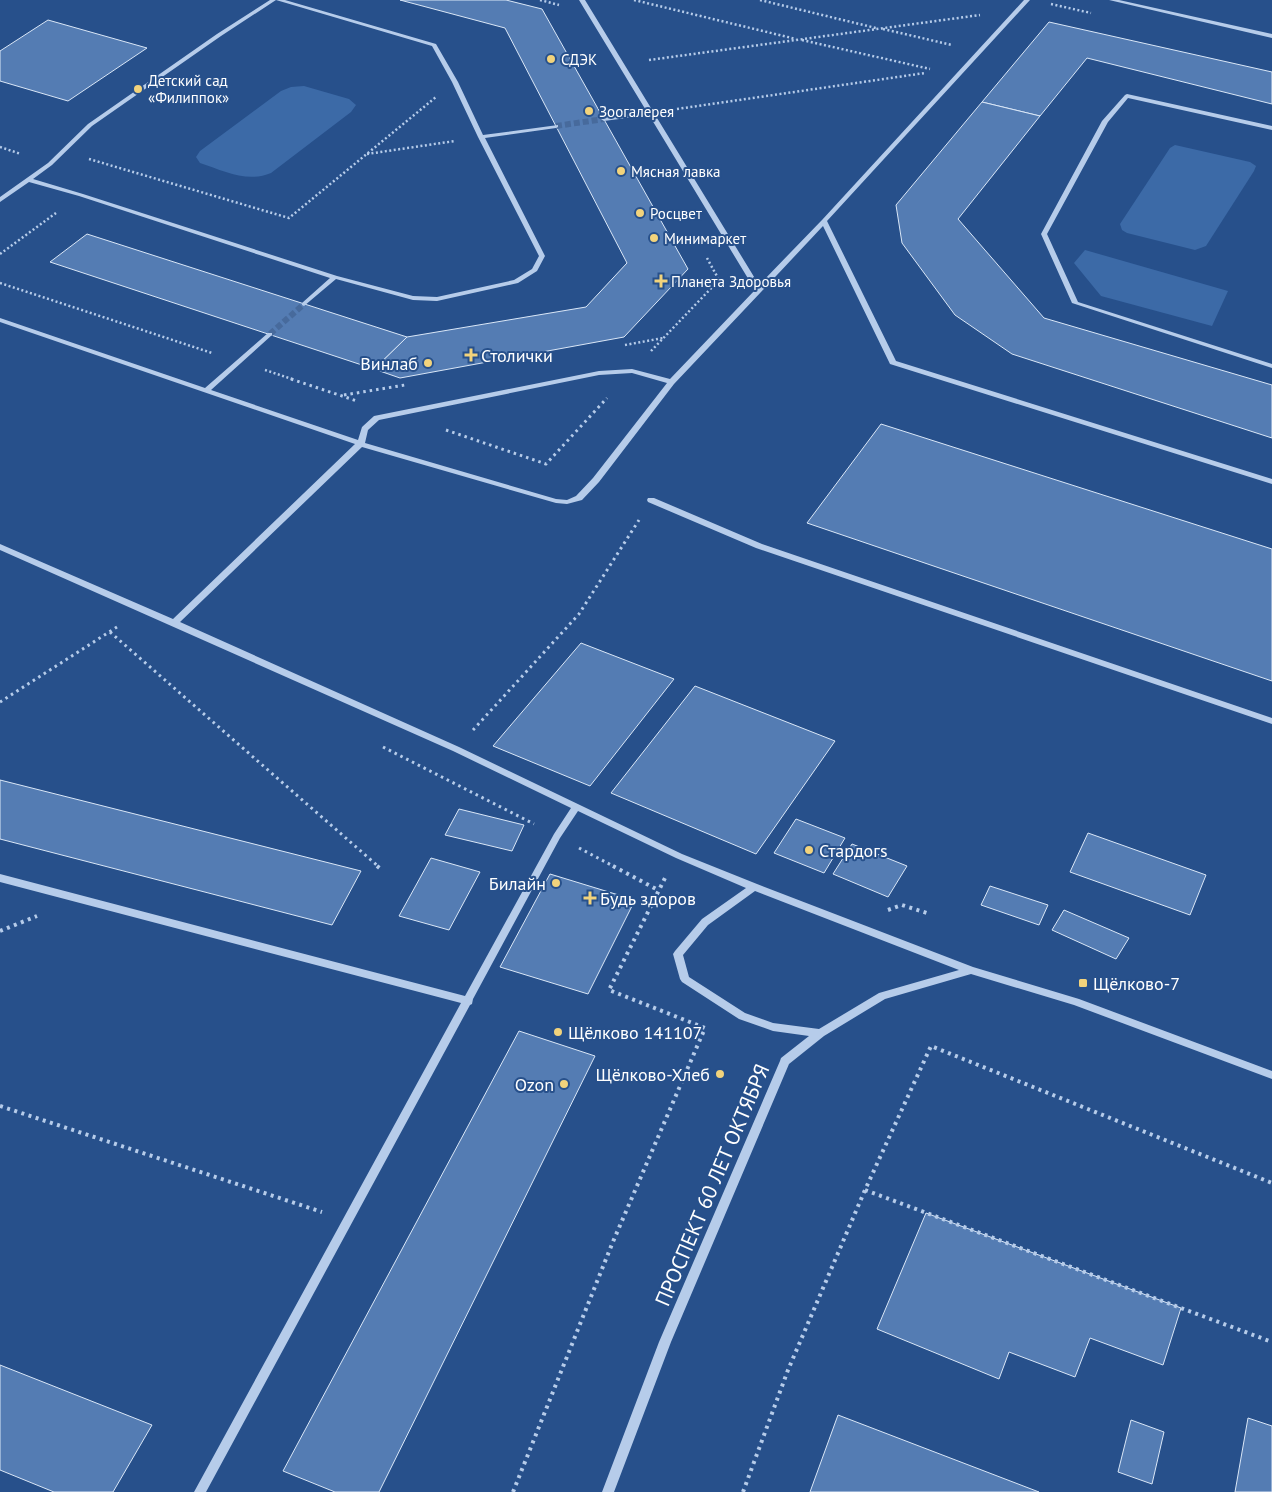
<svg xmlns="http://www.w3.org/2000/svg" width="1272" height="1492" font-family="'PT Sans',sans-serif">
  <rect width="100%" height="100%" fill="#27508b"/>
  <g fill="#3c6aa7">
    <path d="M304,86L349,99L356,105L351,112L271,173C247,183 224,171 200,163L196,157L200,151L281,91L291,87Z"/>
    <path d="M1175,145L1250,162L1256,166L1254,171L1206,246L1195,250L1127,233L1122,230L1120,224L1170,148Z"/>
    <path d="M1085,250L1228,291L1212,326L1101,296L1074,263Z"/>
  </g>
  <g fill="#547cb3" stroke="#dae7f7">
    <path d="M400,0H506L542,9L688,269L624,337L400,378L374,369L407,337L586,307L627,263L505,28Z"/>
    <path d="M48,20L147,48L68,101L0,81V51Z"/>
    <path d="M1049,22L1272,72V104L1087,58L1040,116L982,102Z"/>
    <path d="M982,102L1040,116L958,219L1044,318L1272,385V438L1012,354L955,315L902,243L896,205Z"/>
    <path d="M87,234L407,337L374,369L50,262Z"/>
    <path d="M881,424L1272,549V681L807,523Z"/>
    <path d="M581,643L674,679L590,786L493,746Z"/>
    <path d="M695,686L835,741L756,854L611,793Z"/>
    <path d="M0,780L361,871L332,925L0,839Z"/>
    <path d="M459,809L524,825L512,851L445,835Z"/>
    <path d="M796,819L845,838L824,873L774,853Z"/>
    <path d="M1088,833L1206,875L1190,915L1070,872Z"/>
    <path d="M852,844L907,866L888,897L833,874Z"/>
    <path d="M431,858L480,872L449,930L399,916Z"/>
    <path d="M550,874L635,900L588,994L500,967Z"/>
    <path d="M990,886L1048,905L1039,925L981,905Z"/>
    <path d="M1064,910L1129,938L1116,959L1052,930Z"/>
    <path d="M519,1031L595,1056L379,1492H335L283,1471Z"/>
    <path d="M926,1213L1181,1308L1163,1365L1090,1338L1075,1377L1009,1352L999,1379L877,1329Z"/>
    <path d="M0,1365L152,1425L113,1492H54L0,1470Z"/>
    <path d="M838,1415L1039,1492H810Z"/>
    <path d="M1248,1418L1272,1426V1492H1235Z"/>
    <path d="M1131,1420L1164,1432L1152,1484L1118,1472Z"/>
  </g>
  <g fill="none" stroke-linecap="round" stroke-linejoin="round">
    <g stroke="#476a9c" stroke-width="6" stroke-dasharray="6 3" stroke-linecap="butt">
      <path d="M556,126L604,119"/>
      <path d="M270,334L304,304"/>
    </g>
    <g stroke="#b6ccea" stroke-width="2.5" stroke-dasharray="2 2.5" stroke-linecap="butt">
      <path d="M540,0L559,5"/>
      <path d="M634,0L796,39"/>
      <path d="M760,0L876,28"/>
      <path d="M1051,4L1091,13"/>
      <path d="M883,29L952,45"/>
      <path d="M802,40L930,69"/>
      <path d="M649,60L980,15"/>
      <path d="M677,109L925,73"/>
      <path d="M0,147L21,154"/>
      <path d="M367,154L455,141"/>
      <path d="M89,159L289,218L436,97"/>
      <path d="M0,254L56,213"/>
      <path d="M0,283L212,353"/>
      <path d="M625,345L663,338"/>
      <path d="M651,351L719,280L707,258"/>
      <path d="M265,370L295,380"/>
    </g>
    <g stroke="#b6ccea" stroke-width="3" stroke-dasharray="2.5 4" stroke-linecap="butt">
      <path d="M291,379L357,401"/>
      <path d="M344,395L405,385"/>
      <path d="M446,430L546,464L607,398"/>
      <path d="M110,632L379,867"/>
      <path d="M0,702L117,627"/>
      <path d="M473,730L579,614L639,520"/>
      <path d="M383,747L534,824"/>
      <path d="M579,848L615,867"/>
    </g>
    <g stroke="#b6ccea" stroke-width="4" stroke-dasharray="3 4.5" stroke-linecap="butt">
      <path d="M377,866L382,870"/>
      <path d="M613,866L658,890"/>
      <path d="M888,910L902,905L930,914"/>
      <path d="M0,931L37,916"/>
      <path d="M0,1106L322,1212"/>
      <path d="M865,1190L1272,1342"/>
      <path d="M513,1492L612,1244L705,1028L609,990L665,878"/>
      <path d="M743,1492L788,1370L865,1190L931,1046L1272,1183"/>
    </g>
    <g fill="#b6ccea" fill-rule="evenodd">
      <path d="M270,0H285L436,44L458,82L483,135L558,125V127L556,128L485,138L545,256L537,271L518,283L437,301L413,300L336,279L304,306L302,305V303L330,278L79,196L29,182L0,202V197L48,163L88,124L217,34ZM276,0L432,46L452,82L478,137L539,256L532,269L514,280L437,297L413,296L337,276L83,194L33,179L52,165L92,126L221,36Z"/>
      <path d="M579,0H585L759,285L822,220L1024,0H1030L827,221L896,361L1272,479V484L890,364L823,226L761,292L674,384L599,482L582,500L567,504L556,503L362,447L180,622L459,747L682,854L757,884L973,967L1079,999L1272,1071V1079L1074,1005L971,974L885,999L824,1036L789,1064L671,1342L614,1492H602L659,1342L780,1061L781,1058L809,1036L773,1031L739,1019L682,982L680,979L673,954L675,951L702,919L746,888L676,858L578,811L560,838L473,999L472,1004L470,1005L206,1492H194L461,1003L0,882V874L465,996L554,834L571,808L453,751L0,550V544L173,619L355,444L0,322V318L205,388L268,333H272V335L211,390L358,440L362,427L374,416L599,371L632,369L670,379L755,290L649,115L604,121L601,119L604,117L647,112ZM632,373L667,383L593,478L576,496L567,500L556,499L365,443L368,430L379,420L599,375ZM755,891L959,970L879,993L819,1029L773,1023L745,1013L689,977L683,955L708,925Z"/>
      <path d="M1109,0H1119L1272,34V38Z"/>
      <path d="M1127,94L1272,126V130L1128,98L1108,122L1047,234L1078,302L1272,364V368L1072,303L1041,234L1102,121L1125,95Z"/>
      <path d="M648,498H654L762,544L1272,718V724L756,548L648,502L647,500Z"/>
    </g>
  </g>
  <g fill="#f2d37c" stroke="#27508b" stroke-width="2">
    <circle cx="551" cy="59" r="5"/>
    <circle cx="138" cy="89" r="5"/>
    <circle cx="589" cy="111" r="5"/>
    <circle cx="621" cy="171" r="5"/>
    <circle cx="640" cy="213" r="5"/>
    <circle cx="654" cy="238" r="5"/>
    <path d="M658.5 273.5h5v5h5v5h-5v5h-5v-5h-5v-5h5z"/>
    <path d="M468.5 347.5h5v5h5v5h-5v5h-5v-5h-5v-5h5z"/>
    <circle cx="428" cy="363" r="5"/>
    <circle cx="809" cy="850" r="5"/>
    <circle cx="556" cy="883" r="5"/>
    <path d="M587.5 890.5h5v5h5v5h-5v5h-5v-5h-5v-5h5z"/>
    <rect x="1078" y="978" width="10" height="10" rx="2.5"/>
    <circle cx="558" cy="1032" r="5"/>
    <circle cx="720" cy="1074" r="5"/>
    <circle cx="564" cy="1084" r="5"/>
  </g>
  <g text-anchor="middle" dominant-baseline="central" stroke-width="4" stroke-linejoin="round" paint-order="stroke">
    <g font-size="15" fill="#fff" stroke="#27508b" text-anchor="start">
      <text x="561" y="59">СДЭК</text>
      <text x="148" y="80">Детский сад<tspan x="148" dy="17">«Филиппок»</tspan></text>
      <text x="599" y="111">Зоогалерея</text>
      <text x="631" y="171">Мясная лавка</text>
      <text x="650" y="213">Росцвет</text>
      <text x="664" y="238">Минимаркет</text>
      <text x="671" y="281">Планета Здоровья</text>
    </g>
    <g font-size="18" fill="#fff" stroke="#27508b" text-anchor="start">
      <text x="481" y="355">Столички</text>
      <text x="418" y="363" text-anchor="end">Винлаб</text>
      <text x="819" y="850">Стардогs</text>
      <text x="546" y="883" text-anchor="end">Билайн</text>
      <text x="600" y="898">Будь здоров</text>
      <text x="1093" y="983">Щёлково-7</text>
      <text x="568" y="1032">Щёлково 141107</text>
      <text x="710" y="1074" text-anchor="end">Щёлково-Хлеб</text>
      <text x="554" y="1084" text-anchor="end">Ozon</text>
    </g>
    <g font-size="21" fill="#fff" stroke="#27508b">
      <text transform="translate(712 1185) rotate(-67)">ПРОСПЕКТ 60 ЛЕТ ОКТЯБРЯ</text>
    </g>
  </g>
</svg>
